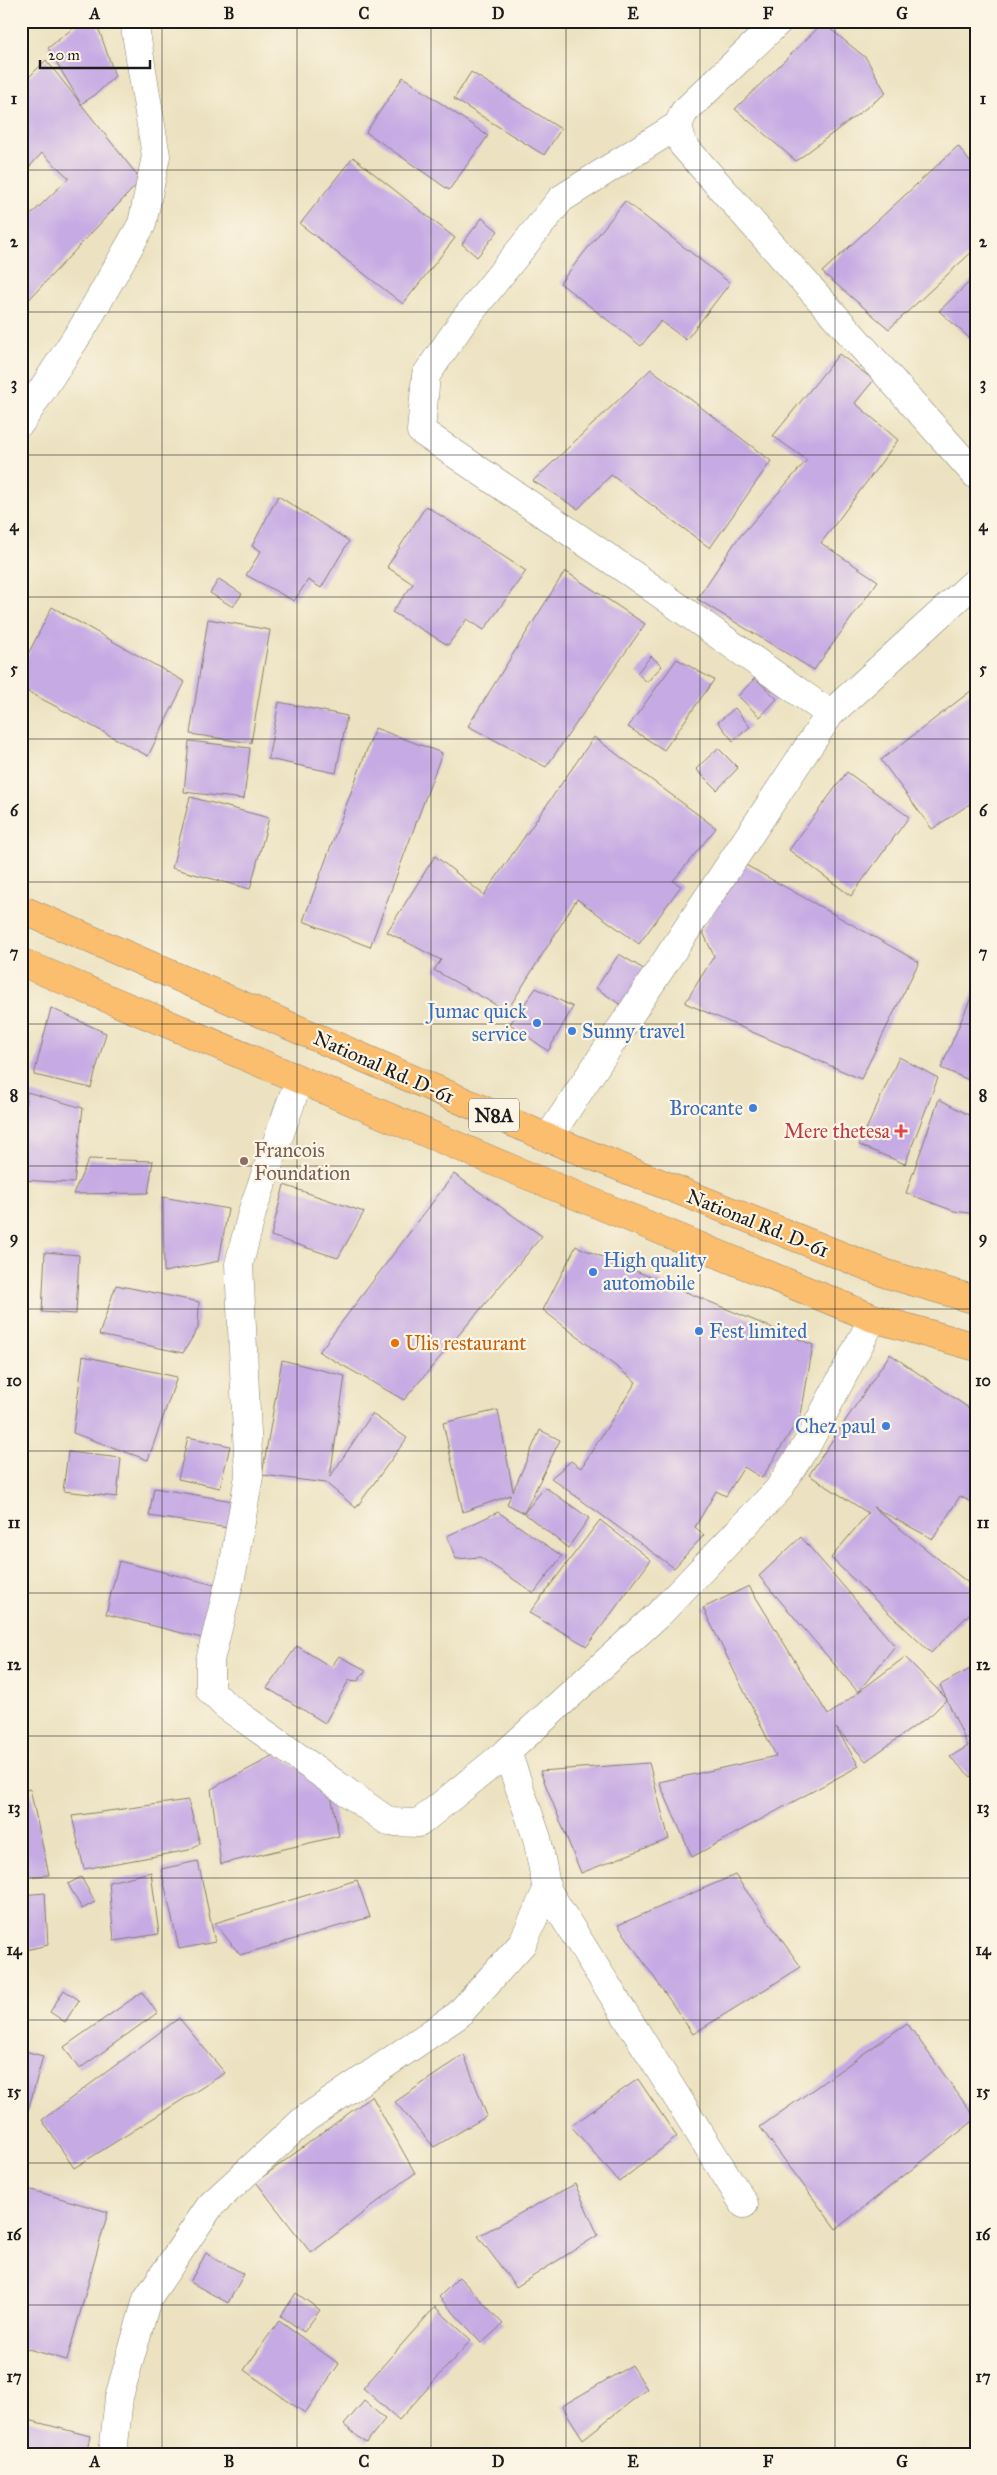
<svg xmlns="http://www.w3.org/2000/svg" width="997" height="2475" font-family="'IM FELL Great Primer',serif">
  <rect width="100%" height="100%" fill="#fcf5e5"/>
  <filter id="ink" filterUnits="userSpaceOnUse"><feTurbulence type="fractalNoise" baseFrequency=".02" numOctaves="2"/><feDisplacementMap in="SourceGraphic" scale="10" xChannelSelector="R" yChannelSelector="G"/><feConvolveMatrix kernelMatrix="1 2 1 2 8 2 1 2 1" color-interpolation-filters="sRGB"/></filter>
  <filter id="wash" filterUnits="userSpaceOnUse"><feTurbulence type="fractalNoise" baseFrequency=".0096" numOctaves="4" result="noise"/><feDisplacementMap in="SourceGraphic" scale="20" xChannelSelector="R" yChannelSelector="G"/><feGaussianBlur stdDeviation="1.12" result="paint"/><feColorMatrix in="noise" values="0 0 0 0 0 0 0 0 0 0 0 0 0 0 0 0 0 1.4 0 .05"/><feComposite in="paint" operator="in"/></filter>
  <g filter="url(#wash)">
    <rect width="100%" height="100%" fill="#ece2c1"/>
    <g id="blocks">
      <g fill="#c6aae4">
        <path d="M82,21H96L115,76L95,95L81,104L141,180L21,308V224L69,178L42,153L21,176V85L46,60L81,104L48,48Z"/>
        <path d="M823,23L866,58L886,93L796,161L735,109Z"/>
        <path d="M471,72L561,129L544,155L454,99Z"/>
        <path d="M403,77L488,136L449,190L366,132Z"/>
        <path d="M958,146L976,170V248L889,329L822,272Z"/>
        <path d="M353,157L455,238L403,304L300,224Z"/>
        <path d="M625,201L730,283L686,340L661,321L641,346L560,283Z"/>
        <path d="M482,218L498,231L477,257L462,244Z"/>
        <path d="M976,276V344L939,311Z"/>
        <path d="M839,354L874,380L855,403L898,440L821,543L878,581L814,670L697,599L736,541L807,460L773,436Z"/>
        <path d="M651,369L771,461L710,548L611,475L578,509L533,481Z"/>
        <path d="M278,496L349,541L321,588L308,580L294,601L246,575L261,551L252,546Z"/>
        <path d="M426,506L526,571L484,630L467,619L448,645L392,612L413,584L387,567Z"/>
        <path d="M565,571L645,624L546,767L468,726Z"/>
        <path d="M219,579L242,594L233,607L210,593Z"/>
        <path d="M52,607L185,682L148,756L27,691L21,699V668Z"/>
        <path d="M208,619L270,630L251,743L190,734Z"/>
        <path d="M651,656L662,666L647,682L637,673Z"/>
        <path d="M677,659L714,680L664,750L628,727Z"/>
        <path d="M755,678L777,699L760,717L738,696Z"/>
        <path d="M976,687V800L932,829L881,760Z"/>
        <path d="M279,702L347,716L336,773L268,759Z"/>
        <path d="M735,708L750,727L733,741L718,722Z"/>
        <path d="M375,728L442,753L370,947L303,921Z"/>
        <path d="M594,737L716,828L673,881L681,886L639,944L577,899L507,1011L434,970L441,960L387,932L435,856L484,895Z"/>
        <path d="M189,741L250,748L244,799L184,792Z"/>
        <path d="M718,748L738,768L717,790L696,769Z"/>
        <path d="M847,772L909,817L851,896L789,850Z"/>
        <path d="M190,797L269,818L250,889L172,868Z"/>
        <path d="M744,864L919,962L861,1079L685,1003L714,956L702,930Z"/>
        <path d="M619,954L655,976L631,1012L596,988Z"/>
        <path d="M976,986V1083L941,1068Z"/>
        <path d="M536,988L573,1007L548,1051L510,1024Z"/>
        <path d="M51,1008L106,1033L91,1088L34,1075Z"/>
        <path d="M899,1057L938,1078L905,1164L859,1145Z"/>
        <path d="M27,1092L83,1108L74,1183L21,1180V1140Z"/>
        <path d="M939,1099L976,1119V1214L954,1211L906,1193Z"/>
        <path d="M89,1159L153,1161L148,1193L73,1194Z"/>
        <path d="M454,1174L542,1236L404,1400L319,1352Z"/>
        <path d="M284,1185L364,1212L338,1258L271,1236Z"/>
        <path d="M163,1197L228,1209L219,1261L164,1272Z"/>
        <path d="M576,1246L813,1345L801,1415L762,1478L744,1467L726,1496L716,1491L695,1527L704,1535L674,1568L551,1478L571,1461L581,1468L636,1382L543,1310Z"/>
        <path d="M45,1252L79,1255L76,1314L42,1312Z"/>
        <path d="M116,1285L199,1302L198,1328L183,1353L99,1335Z"/>
        <path d="M890,1354L976,1413V1505L960,1496L933,1539L873,1507L976,1589V1607L931,1653L831,1558L868,1513L809,1475Z"/>
        <path d="M83,1356L177,1377L148,1460L73,1433Z"/>
        <path d="M282,1360L345,1376L330,1477L372,1414L407,1438L356,1508L326,1483L262,1475Z"/>
        <path d="M498,1410L513,1491L540,1430L560,1440L524,1513L545,1487L589,1518L568,1548L524,1513L507,1504L511,1495L463,1512L443,1423Z"/>
        <path d="M188,1437L230,1446L220,1488L178,1479Z"/>
        <path d="M68,1452L121,1458L117,1497L63,1491Z"/>
        <path d="M154,1488L239,1502L235,1529L149,1516Z"/>
        <path d="M498,1512L562,1556L534,1593L480,1557L456,1559L447,1536Z"/>
        <path d="M600,1520L651,1560L587,1646L529,1613Z"/>
        <path d="M801,1537L895,1646L858,1692L759,1576Z"/>
        <path d="M119,1561L215,1585L202,1638L106,1614Z"/>
        <path d="M749,1586L828,1715L905,1657L947,1699L932,1714L866,1761L836,1728L859,1766L692,1857L659,1782L776,1756L703,1608Z"/>
        <path d="M297,1646L331,1667L339,1656L366,1670L358,1681L349,1680L325,1723L267,1688Z"/>
        <path d="M976,1666V1774L971,1777L950,1757L968,1746L940,1685Z"/>
        <path d="M277,1754L330,1790L339,1836L221,1864L211,1789Z"/>
        <path d="M649,1763L669,1839L581,1873L540,1771Z"/>
        <path d="M30,1789L49,1875L21,1877V1791Z"/>
        <path d="M188,1800L200,1843L189,1850L84,1869L72,1816Z"/>
        <path d="M198,1861L215,1942L179,1949L161,1869Z"/>
        <path d="M151,1872L159,1934L114,1941L109,1882Z"/>
        <path d="M735,1875L801,1967L693,2034L618,1925Z"/>
        <path d="M81,1877L95,1902L82,1909L68,1884Z"/>
        <path d="M357,1880L370,1917L240,1955L215,1923Z"/>
        <path d="M45,1893L48,1945L21,1951V1895Z"/>
        <path d="M64,1990L79,2000L65,2022L50,2012Z"/>
        <path d="M142,1992L157,2013L79,2069L64,2047Z"/>
        <path d="M179,2018L225,2073L74,2168L42,2120Z"/>
        <path d="M907,2023L976,2119L836,2229L760,2127Z"/>
        <path d="M21,2050L43,2056L28,2111L21,2109Z"/>
        <path d="M464,2055L487,2116L434,2147L395,2102Z"/>
        <path d="M638,2079L677,2137L619,2182L571,2126Z"/>
        <path d="M372,2096L415,2173L311,2253L256,2182Z"/>
        <path d="M575,2184L598,2235L516,2287L478,2236Z"/>
        <path d="M21,2187L108,2212L67,2360L21,2347Z"/>
        <path d="M206,2253L244,2274L228,2303L190,2282Z"/>
        <path d="M459,2277L503,2324L482,2343L439,2297Z"/>
        <path d="M296,2293L320,2310L304,2332L281,2316Z"/>
        <path d="M435,2307L471,2340L399,2420L363,2388Z"/>
        <path d="M279,2321L339,2364L305,2413L244,2370Z"/>
        <path d="M632,2365L647,2389L583,2439L562,2406Z"/>
        <path d="M364,2401L385,2419L366,2443L344,2425Z"/>
        <path d="M21,2418L90,2436L86,2454H21Z"/>
      </g>
    </g>
  </g>
  <g filter="url(#ink)">
    <use href="#blocks" fill-opacity="0" stroke="#847f6e" stroke-width="1"/>
    <g fill="none" stroke-linecap="round" stroke-linejoin="round">
      <defs>
        <g id="minor">
          <path d="M779,21L684,112L678,125L683,145L976,475"/>
          <path d="M678,125L561,199L464,320L426,375L421,431L635,576L830,714"/>
          <path d="M21,422L85,324L142,224L156,156L134,21"/>
          <path d="M299,1080L253,1209L239,1264L249,1476L233,1568L210,1660V1690L225,1705L389,1822L419,1823L507,1752L660,1613L778,1490L809,1441L873,1318"/>
          <path d="M548,1138L830,714L976,581"/>
          <path d="M547,1890L744,2204"/>
          <path d="M113,2454L119,2397L147,2299L210,2206L305,2119L458,2015L522,1944L547,1890L537,1838L507,1752"/>
        </g>
        <g id="highway">
          <path d="M21,909L548,1138L887,1274L976,1300"/>
          <path d="M21,962L512,1169L873,1318L976,1347"/>
        </g>
      </defs>
      <use href="#minor" stroke="#847f6e" stroke-width="29"/>
      <use href="#highway" stroke="#847f6e" stroke-width="29"/>
      <use href="#minor" stroke="#fff" stroke-width="28"/>
      <use href="#highway" stroke="#fbbd6e" stroke-width="28"/>
    </g>
  </g>
  <path fill="none" stroke="#1c1c1c" stroke-width="1" stroke-opacity="0.55" d="M162,21V2454M297,21V2454M431,21V2454M566,21V2454M700,21V2454M835,21V2454M21,170H976M21,312H976M21,455H976M21,597H976M21,739H976M21,882H976M21,1024H976M21,1166H976M21,1309H976M21,1451H976M21,1593H976M21,1736H976M21,1878H976M21,2020H976M21,2163H976M21,2305H976"/>
  <g fill="#3f7fe0" stroke="#fcf5e5" stroke-width="2">
    <circle cx="537" cy="1023" r="5"/>
    <circle cx="572" cy="1031" r="5"/>
    <circle cx="753" cy="1108" r="5"/>
    <circle cx="593" cy="1272" r="5"/>
    <circle cx="699" cy="1331" r="5"/>
    <circle cx="886" cy="1426" r="5"/>
  </g>
  <path fill="#e0444e" stroke="#fcf5e5" stroke-width="2" d="M898.5 1123.5h5v5h5v5h-5v5h-5v-5h-5v-5h5z"/>
  <circle fill="#8d6e63" stroke="#fcf5e5" stroke-width="2" cx="244" cy="1161" r="5"/>
  <circle fill="#e8710a" stroke="#fcf5e5" stroke-width="2" cx="395" cy="1343" r="5"/>
  <g text-anchor="middle" dominant-baseline="central" stroke-width="4.5" stroke-linejoin="round" paint-order="stroke">
    <rect fill="#fcf5e5" stroke="#5f5d58" stroke-width="1" x="469" y="1098.5" width="50" height="33" rx="4"/>
    <g font-size="19" font-weight="bold" fill="#1c1c1c">
      <text x="494" y="1115">N8A</text>
    </g>
    <g font-size="20" fill="#366cbe" stroke="#fcf5e5" text-anchor="end">
      <text x="527" y="1011">Jumac quick<tspan x="527" dy="23">service</tspan></text>
      <text x="582" y="1031" text-anchor="start">Sunny travel</text>
      <text x="743" y="1108">Brocante</text>
      <text x="603" y="1260" text-anchor="start">High quality<tspan x="603" dy="23">automobile</tspan></text>
      <text x="709" y="1331" text-anchor="start">Fest limited</text>
      <text x="876" y="1426">Chez paul</text>
    </g>
    <g font-size="20" fill="#1c1c1c" stroke="#fcf5e5">
      <text transform="translate(384 1067) rotate(24)">National Rd. D-61</text>
      <text transform="translate(758 1223) rotate(22)">National Rd. D-61</text>
    </g>
    <g font-size="20" fill="#be3a42" stroke="#fcf5e5" text-anchor="end">
      <text x="890" y="1131">Mere thetesa</text>
    </g>
    <g font-size="20" fill="#785e54" stroke="#fcf5e5" text-anchor="start">
      <text x="254" y="1150">Francois<tspan x="254" dy="23">Foundation</tspan></text>
    </g>
    <g font-size="20" fill="#c56008" stroke="#fcf5e5" text-anchor="start">
      <text x="405" y="1343">Ulis restaurant</text>
    </g>
  </g>
  <rect width="997" height="2475" fill="none" stroke="#fcf5e5" stroke-width="55"/>
  <path d="M40 60v8h110v-8" fill="none" stroke="#1c1c1c" stroke-width="2.5"/>
  <text x="48" y="60" font-size="15" fill="#1c1c1c" stroke="#fcf5e5" stroke-width="4" paint-order="stroke">20 m</text>
  <rect x="28" y="28" width="942" height="2420" fill="none" stroke="#1c1c1c" stroke-width="2"/>
  <g font-size="16" text-anchor="middle" font-weight="bold" fill="#1c1c1c">
    <text x="95" y="19">A</text>
    <text x="229" y="19">B</text>
    <text x="364" y="19">C</text>
    <text x="498" y="19">D</text>
    <text x="633" y="19">E</text>
    <text x="768" y="19">F</text>
    <text x="902" y="19">G</text>
    <text x="14" y="104">1</text>
    <text x="983" y="104">1</text>
    <text x="14" y="247">2</text>
    <text x="983" y="247">2</text>
    <text x="14" y="389">3</text>
    <text x="983" y="389">3</text>
    <text x="14" y="531">4</text>
    <text x="983" y="531">4</text>
    <text x="14" y="674">5</text>
    <text x="983" y="674">5</text>
    <text x="14" y="816">6</text>
    <text x="983" y="816">6</text>
    <text x="14" y="958">7</text>
    <text x="983" y="958">7</text>
    <text x="14" y="1101">8</text>
    <text x="983" y="1101">8</text>
    <text x="14" y="1243">9</text>
    <text x="983" y="1243">9</text>
    <text x="14" y="1386">10</text>
    <text x="983" y="1386">10</text>
    <text x="14" y="1528">11</text>
    <text x="983" y="1528">11</text>
    <text x="14" y="1670">12</text>
    <text x="983" y="1670">12</text>
    <text x="14" y="1813">13</text>
    <text x="983" y="1813">13</text>
    <text x="14" y="1955">14</text>
    <text x="983" y="1955">14</text>
    <text x="14" y="2097">15</text>
    <text x="983" y="2097">15</text>
    <text x="14" y="2240">16</text>
    <text x="983" y="2240">16</text>
    <text x="14" y="2382">17</text>
    <text x="983" y="2382">17</text>
    <text x="95" y="2467">A</text>
    <text x="229" y="2467">B</text>
    <text x="364" y="2467">C</text>
    <text x="498" y="2467">D</text>
    <text x="633" y="2467">E</text>
    <text x="768" y="2467">F</text>
    <text x="902" y="2467">G</text>
  </g>
</svg>
